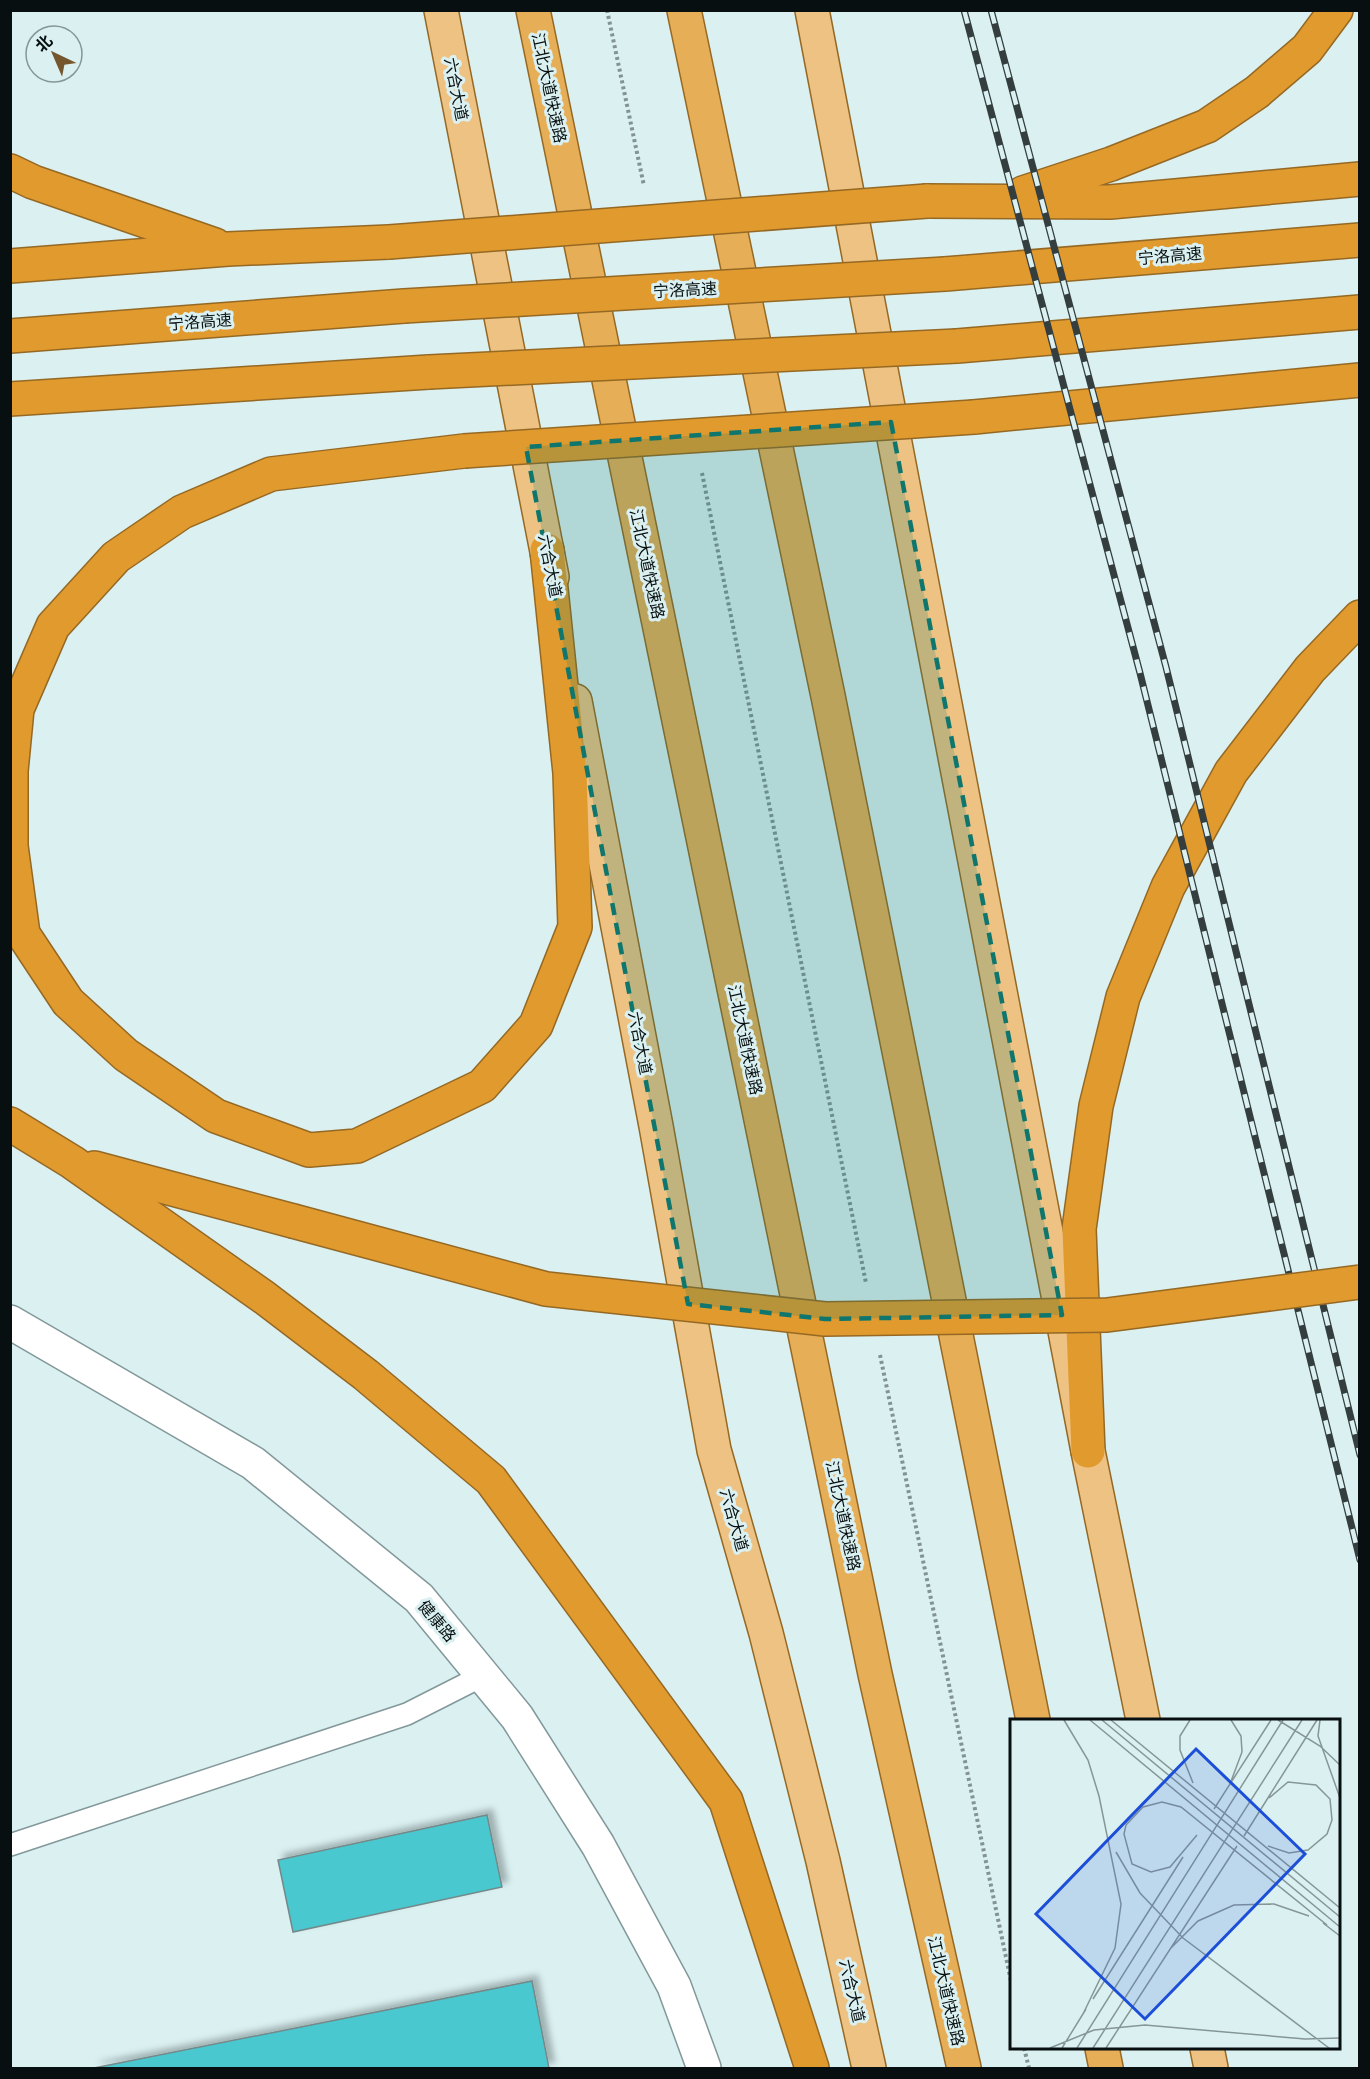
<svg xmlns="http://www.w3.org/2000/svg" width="1370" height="2079" font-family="'Roboto Condensed','Noto Sans SC',sans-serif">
  <defs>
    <filter id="shadow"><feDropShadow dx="5.5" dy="-5.5" stdDeviation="3" flood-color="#0004"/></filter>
  </defs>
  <rect width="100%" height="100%" fill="#daf0f1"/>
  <g fill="#48c8cf" stroke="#74898a" stroke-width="1.5" filter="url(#shadow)">
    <path d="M487,1815L502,1887L293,1932L278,1860Z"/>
    <path d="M532,1981L549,2068H94Z"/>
  </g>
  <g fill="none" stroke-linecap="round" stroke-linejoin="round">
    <defs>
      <path id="service" d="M10,1845L407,1714L482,1676"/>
      <path id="tertiary" d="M10,1322L253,1463L419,1598L517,1717L598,1845L674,1986L704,2068"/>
      <g id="primary">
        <path d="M441,10L552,577"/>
        <path d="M812,10L1088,1451L1143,1720"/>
        <path d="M575,701L656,1126L714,1450L766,1633L823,1861L869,2068"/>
        <path d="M1207,2048L1211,2068"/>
      </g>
      <g id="trunk">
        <path d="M533,10L875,1674L964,2068"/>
        <path d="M684,10L828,696L1033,1720"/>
        <path d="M1102,2048L1106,2068"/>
      </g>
      <g id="motorway">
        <path d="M10,171L33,182L215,245"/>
        <path d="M1023,193L1111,164L1207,126L1257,92L1307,49L1336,10"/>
        <path d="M927,201L1110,202L1360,179"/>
        <path d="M10,266L228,249L389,242"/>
        <path d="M945,274L1360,240"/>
        <path d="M10,336L404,306"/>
        <path d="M957,346L1360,312"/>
        <path d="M10,399L429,372"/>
        <path d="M974,417L1360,380"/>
        <path d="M464,451L271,474L182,512L116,557L53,626L17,709L11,771V846L23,934L68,1002L126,1055L216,1116L309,1150L357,1146L482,1086L536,1025L575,927L570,773L547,550"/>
        <path d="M10,1124L72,1162L265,1298L366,1375L491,1480L726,1801L812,2068"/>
        <path d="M94,1168L293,1221"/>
        <path d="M1088,1451L1079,1229L1096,1106L1123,997L1168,887L1231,772L1310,669L1360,617"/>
      </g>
    </defs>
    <use href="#service" stroke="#83989a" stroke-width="24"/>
    <use href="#tertiary" stroke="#83989a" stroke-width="36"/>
    <use href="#primary" stroke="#956924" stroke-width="36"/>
    <use href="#trunk" stroke="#956924" stroke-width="36"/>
    <use href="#motorway" stroke="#956924" stroke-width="36"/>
    <g stroke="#839394" stroke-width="4" stroke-dasharray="3 3" stroke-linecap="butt">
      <path d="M607,10L644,186"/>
      <path d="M702,473L866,1283"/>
      <path d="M880,1355L1012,1986"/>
      <path d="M1024,2048L1029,2068"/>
    </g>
    <use href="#service" stroke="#fff" stroke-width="21"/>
    <use href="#tertiary" stroke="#fff" stroke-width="33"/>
    <use href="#primary" stroke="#edc282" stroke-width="33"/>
    <use href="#trunk" stroke="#e7ae58" stroke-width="33"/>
    <use href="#motorway" stroke="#e19a2e" stroke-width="33"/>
    <defs>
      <g id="rail">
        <path d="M964,10L1140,673L1360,1560"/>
        <path d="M991,10L1166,667L1360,1455"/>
      </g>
    </defs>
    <use href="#rail" stroke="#343e3f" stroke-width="7"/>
    <use href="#rail" stroke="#daf0f1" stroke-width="4.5" stroke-dasharray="14" stroke-linecap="butt"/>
    <defs>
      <g id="motorway-bridge">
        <path d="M389,242L927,201"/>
        <path d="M404,306L945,274"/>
        <path d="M429,372L957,346"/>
        <path d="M464,451L974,417"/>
        <path d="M293,1221L546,1289L825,1319L1107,1315L1360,1282"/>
      </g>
    </defs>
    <use href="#motorway-bridge" stroke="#956924" stroke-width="36" stroke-linecap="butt"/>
    <use href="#motorway-bridge" stroke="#e19a2e" stroke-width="33"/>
  </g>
  <path fill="#0f766e" fill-opacity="0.2" stroke="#0f766e" stroke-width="4.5" stroke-dasharray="12 8" stroke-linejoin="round" d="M891,422L1062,1315L825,1319L688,1304L526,447Z"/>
  <g text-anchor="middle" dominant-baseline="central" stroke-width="6" stroke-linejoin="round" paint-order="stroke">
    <g font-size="16" fill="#080f10" stroke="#daf0f1">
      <text transform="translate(549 88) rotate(78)">江北大道快速路</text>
      <text transform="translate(456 89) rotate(79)">六合大道</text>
      <text transform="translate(1170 256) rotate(-5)">宁洛高速</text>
      <text transform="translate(685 290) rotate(-3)">宁洛高速</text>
      <text transform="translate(200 322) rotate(-4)">宁洛高速</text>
      <text transform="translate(647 564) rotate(78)">江北大道快速路</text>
      <text transform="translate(550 566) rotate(79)">六合大道</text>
      <text transform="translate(745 1040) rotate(78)">江北大道快速路</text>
      <text transform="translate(640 1043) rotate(79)">六合大道</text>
      <text transform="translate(843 1516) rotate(78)">江北大道快速路</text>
      <text transform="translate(734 1520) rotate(74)">六合大道</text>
      <text transform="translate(437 1621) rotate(50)">健康路</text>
      <text transform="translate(852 1991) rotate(77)">六合大道</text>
      <text transform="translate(946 1991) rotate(77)">江北大道快速路</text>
    </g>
  </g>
  <g transform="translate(1010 1719)">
    <rect width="330" height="330" fill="#daf0f1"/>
    <path fill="none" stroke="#869697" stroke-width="1.5" d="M54,1L78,41L89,77L111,185L105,229L73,295M80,1L330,208M92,1L330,198M101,1L330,189M180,1L170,17V31L183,64M268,1L310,27L330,46M310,1L308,17L330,79M220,65L232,33L231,17L221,1M204,90L261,1M187,116L160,148L141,153L122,145L114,115L116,106L133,88L152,83L171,88L317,206M234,117L307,1M258,127L279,134L298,131L317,115L322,101L320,80L306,66L278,63L259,79M106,133L130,174L173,219L319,329M313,204L330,217M161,229L188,202L224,186L264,185L299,197M83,280L173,138M40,329L84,311L135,306L295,320L330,319M52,329L76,290M67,329L273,1M83,329L292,1M96,329L227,127"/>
    <path fill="#1d4ed8" fill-opacity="0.15" stroke="#1d4ed8" stroke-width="3" d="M186,30L295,135L135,300L26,195Z"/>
    <rect width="330" height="330" fill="none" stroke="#080f10" stroke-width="3"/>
  </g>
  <rect width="1370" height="2079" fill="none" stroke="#080f10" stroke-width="24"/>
  <g transform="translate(54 54) rotate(316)"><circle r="28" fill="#daf0f1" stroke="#869697" stroke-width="1.5"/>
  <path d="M0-4.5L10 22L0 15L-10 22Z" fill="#76562c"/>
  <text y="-9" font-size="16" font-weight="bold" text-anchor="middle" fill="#080f10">北</text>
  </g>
</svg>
